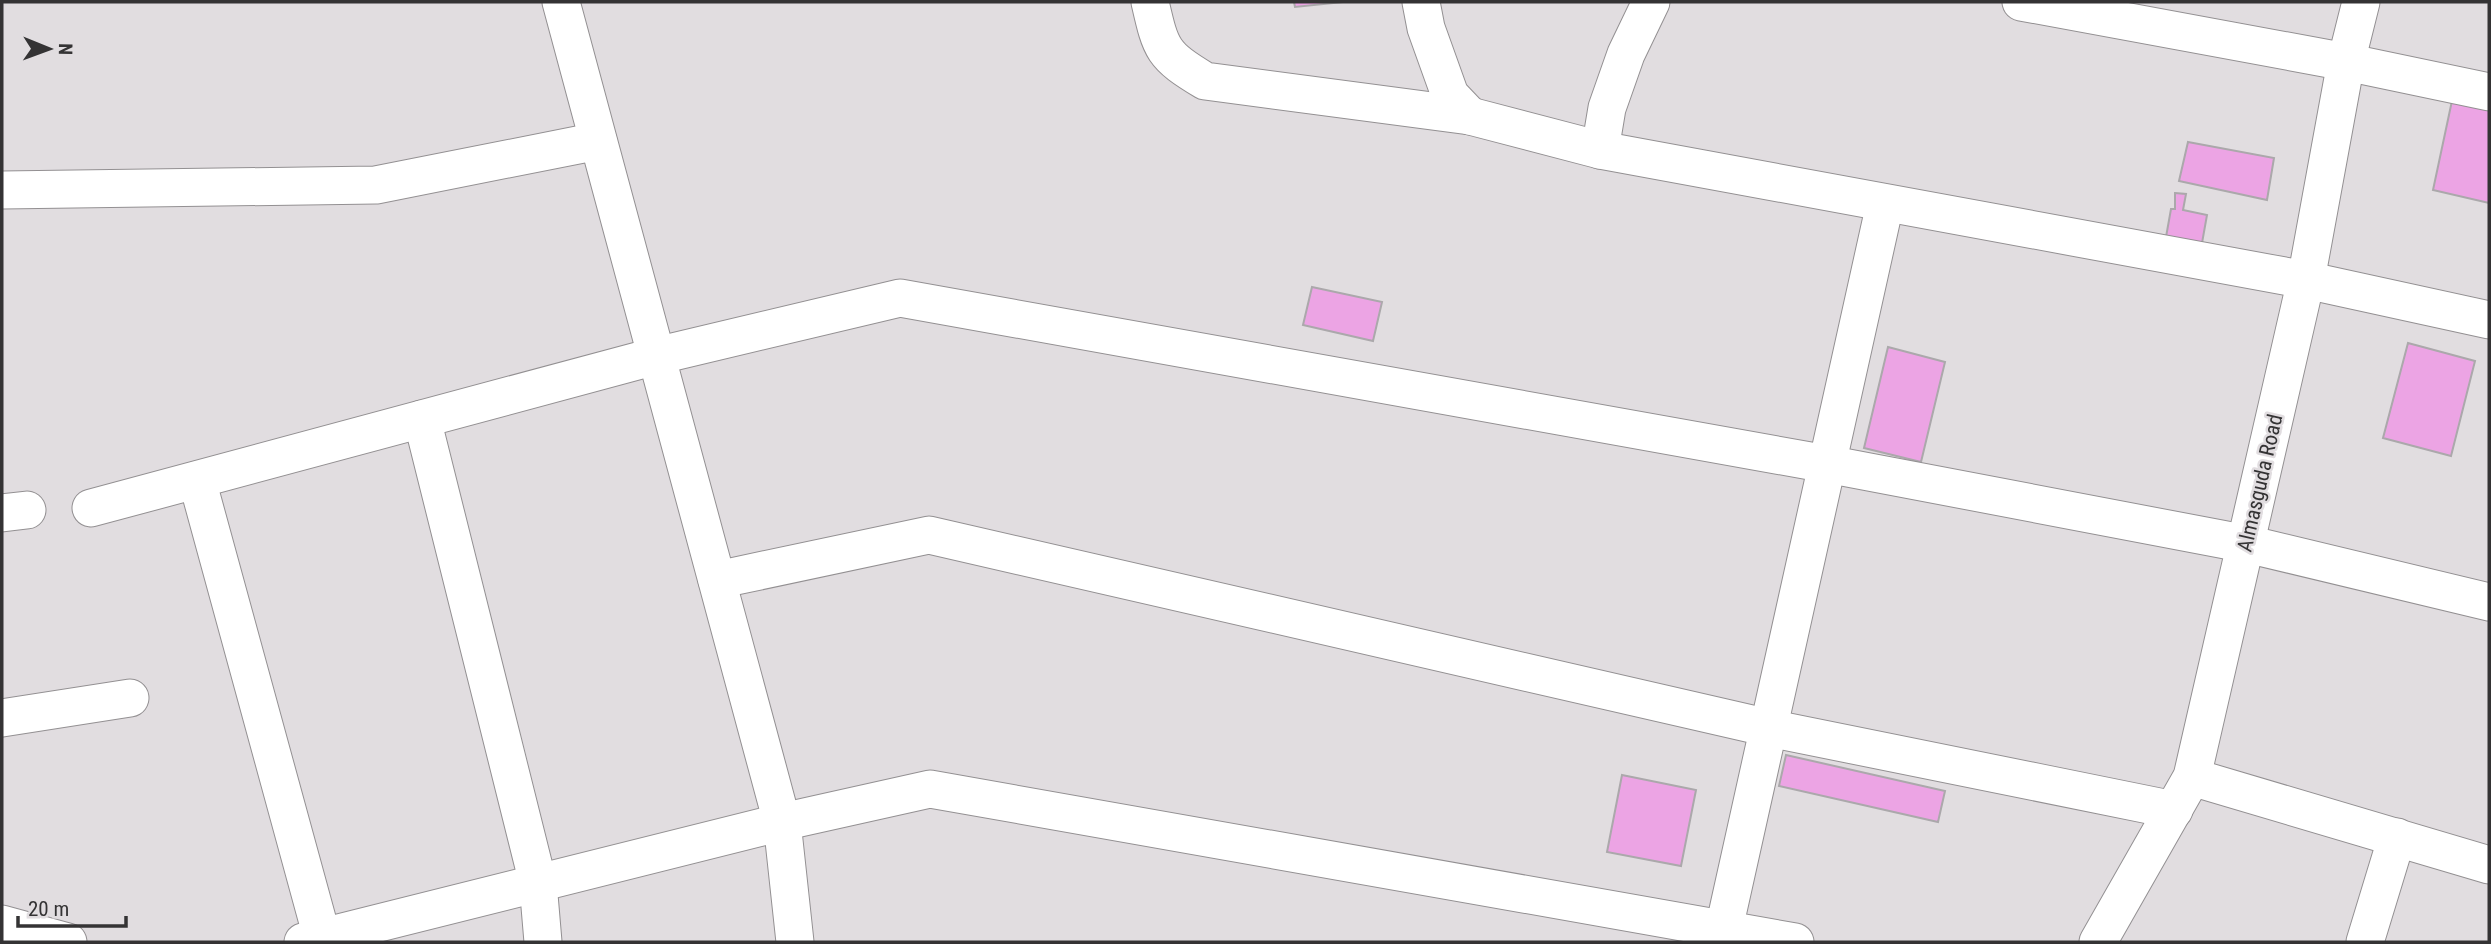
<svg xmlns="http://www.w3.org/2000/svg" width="2491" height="944" font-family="'Roboto Condensed',sans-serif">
  <rect width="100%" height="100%" fill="#e1dde0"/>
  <g fill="#eca4e4" stroke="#aba8ab" stroke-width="2">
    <path d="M1294,2H1343L1295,7Z"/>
    <path d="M2453,96L2489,105V203L2433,190Z"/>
    <path d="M2188,142L2274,158L2267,200L2179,181Z"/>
    <path d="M2175,193L2186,194L2183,210L2207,215L2202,243L2166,237L2171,209H2175Z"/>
    <path d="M1312,287L1382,302L1373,341L1303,325Z"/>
    <path d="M2408,343L2475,361L2451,456L2383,438Z"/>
    <path d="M1888,347L1945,362L1921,462L1864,448Z"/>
    <path d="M1786,755L1945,791L1938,822L1779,786Z"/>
    <path d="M1622,775L1696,790L1681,866L1607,852Z"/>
  </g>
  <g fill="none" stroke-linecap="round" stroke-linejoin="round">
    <defs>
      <g id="minor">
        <path d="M561,2L782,822L795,942"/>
        <path d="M1150,2C1161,50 1162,55 1205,81L1470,116L1600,150L2306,280L2489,320"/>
        <path d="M1421,2L1426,28L1450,95L1470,116"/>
        <path d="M2021,2L2346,62L2489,92"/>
        <path d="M1600,150L1607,108L1626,54L1651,2"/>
        <path d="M2,190L376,185L598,141"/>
        <path d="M422,419L538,883L543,942"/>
        <path d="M197,480L322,937"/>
        <path d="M91,508L656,356L900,298L1827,464L2247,544L2489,602"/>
        <path d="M2,513L27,510"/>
        <path d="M717,580L929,535L1769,728L2174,810"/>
        <path d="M2,718L130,698"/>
        <path d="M2192,777L2489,865"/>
        <path d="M2,924L68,942"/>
        <path d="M303,942L782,822L930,789L1795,942"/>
        <path d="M1721,942L1885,204"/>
        <path d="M2098,942L2192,777L2306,280L2346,62L2361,2"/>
        <path d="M2365,942L2397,837"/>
      </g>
    </defs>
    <use href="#minor" stroke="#939092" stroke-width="39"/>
    <use href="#minor" stroke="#fff" stroke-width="37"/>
  </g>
  <g text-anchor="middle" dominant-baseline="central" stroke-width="5" stroke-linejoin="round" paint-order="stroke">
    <g font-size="21" fill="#343334" stroke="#e1dde0">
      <text transform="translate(2260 483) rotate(-77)">Almasguda Road</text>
    </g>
  </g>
  <rect width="2491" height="944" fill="none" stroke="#343334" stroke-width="7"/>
  <g transform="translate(49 49) rotate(91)" stroke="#e1dde0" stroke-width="5" paint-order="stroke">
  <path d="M0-5L12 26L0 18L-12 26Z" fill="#343334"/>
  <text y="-10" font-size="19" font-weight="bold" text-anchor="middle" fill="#343334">N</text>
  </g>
  <path d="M18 916v10h108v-10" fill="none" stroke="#343334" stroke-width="3.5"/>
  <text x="28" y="916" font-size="21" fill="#343334" stroke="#e1dde0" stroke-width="5" paint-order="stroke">20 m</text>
</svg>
